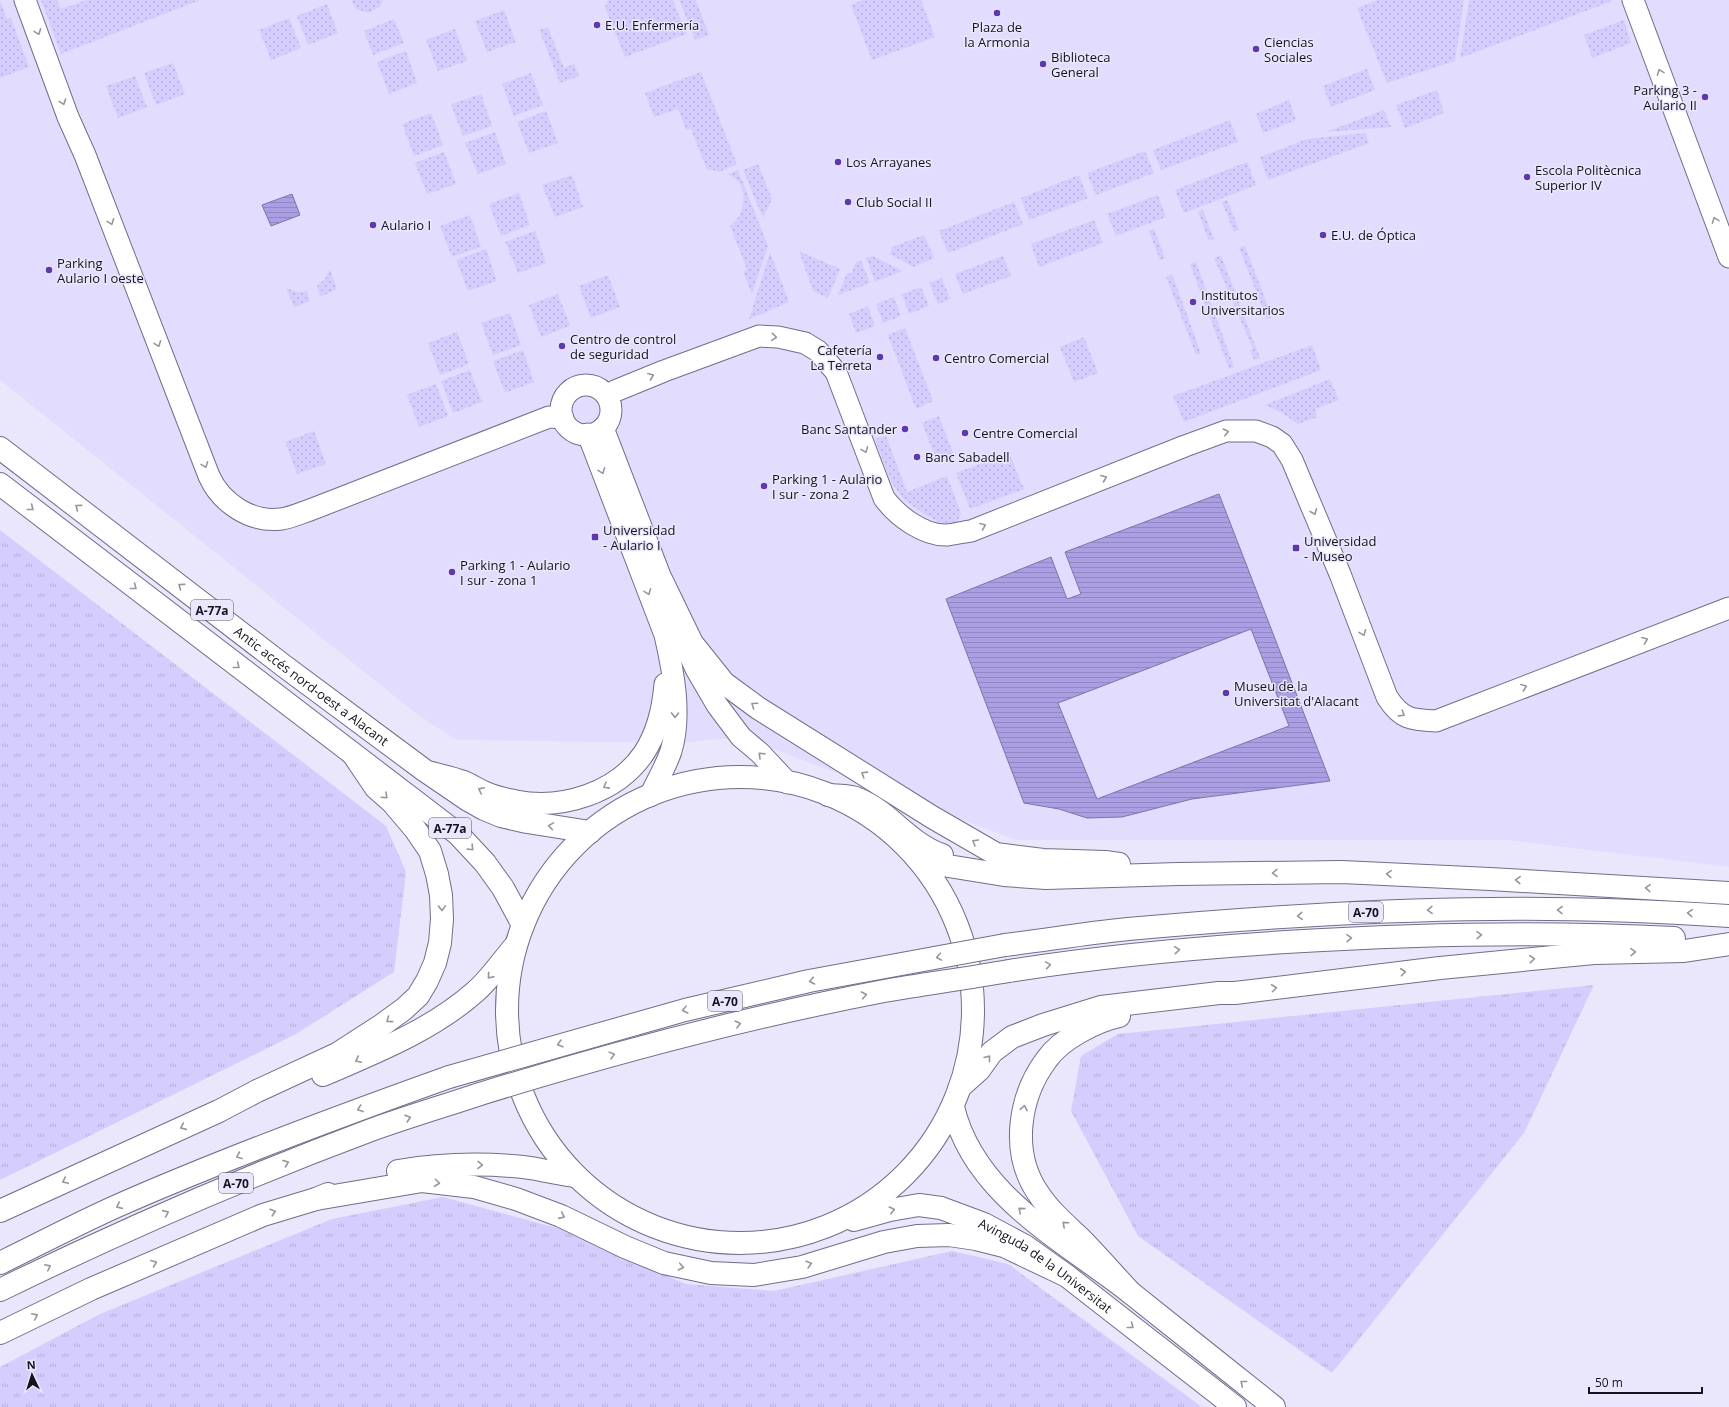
<svg xmlns="http://www.w3.org/2000/svg" width="1729" height="1407" font-family="'Open Sans',sans-serif">
  <defs>
    <pattern id="grass-tufts" width="24" height="20" patternUnits="userSpaceOnUse"><rect width="24" height="20" fill="#d5cdfe"/><path d="M3 7l-1-3M5 7V3M7 7l1-3M15 17l-1-3M17 17v-4M19 17l1-3" fill="none" stroke="#b6afd9"/></pattern>
    <pattern id="park-dots" width="8" height="8" patternUnits="userSpaceOnUse"><rect width="8" height="8" fill="#d5cdfe"/><path d="M2 2h.1M6 6h.1" fill="none" stroke="#b6afd9" stroke-width="1.8" stroke-linecap="round"/></pattern>
    <pattern id="water-rules" width="6" height="5" patternUnits="userSpaceOnUse"><rect width="6" height="5" fill="#ab9ee3"/><path d="M0 2.5h6" fill="none" stroke="#9287c2"/></pattern>
  </defs>
  <rect width="100%" height="100%" fill="#eae7fc"/>
  <path fill="#e2ddfe" d="M0,0H1729V867L1508,840H1016L741,737L679,743L457,740L422,718L0,380Z"/>
  <g fill="url(#grass-tufts)">
    <path d="M0,530L386,826L406,872L394,972L296,1034L0,1180Z"/>
    <path d="M1594,985L1524,1133L1332,1373L1138,1236L1071,1111L1081,1056L1118,1034Z"/>
    <path d="M443,1197L561,1229L686,1284L774,1291L952,1251L1008,1264L1202,1407H0V1367L100,1314L332,1219Z"/>
  </g>
  <g fill="url(#park-dots)">
    <path d="M0,0L7,19L11,18L29,67L0,78Z"/>
    <path d="M41,0H57L61,9L87,0H200L61,54Z"/>
    <path d="M351,0H383L380,7L368,13L356,9Z"/>
    <path d="M608,0H673L686,34L625,57L605,8Z"/>
    <path d="M679,0H696L709,35L695,40Z"/>
    <path d="M863,0H921L935,37L872,60L851,5Z"/>
    <path d="M1378,0H1464L1455,61L1387,83L1357,8Z"/>
    <path d="M1469,0H1611L1612,1L1460,58Z"/>
    <path d="M327,4L338,33L308,45L297,16Z"/>
    <path d="M504,10L516,42L487,52L475,21Z"/>
    <path d="M289,18L301,48L271,60L259,30Z"/>
    <path d="M394,19L404,43L373,55L364,31Z"/>
    <path d="M1624,20L1631,43L1592,58L1584,35Z"/>
    <path d="M548,27L564,68L574,64L579,76L560,83L539,30Z"/>
    <path d="M455,29L467,61L438,71L426,40Z"/>
    <path d="M406,51L417,83L389,94L377,62Z"/>
    <path d="M173,63L185,94L156,105L144,73Z"/>
    <path d="M1367,69L1375,90L1331,107L1323,86Z"/>
    <path d="M701,72L737,164L719,172L713,170H707L691,129L686,130L678,109L654,117L645,93Z"/>
    <path d="M531,73L543,105L514,116L502,84Z"/>
    <path d="M135,76L147,107L118,118L106,86Z"/>
    <path d="M1437,90L1444,113L1405,128L1396,105Z"/>
    <path d="M481,94L492,126L463,136L451,104Z"/>
    <path d="M1289,100L1296,120L1263,133L1256,114Z"/>
    <path d="M1384,110L1391,127L1326,132Z"/>
    <path d="M546,111L558,143L529,153L517,122Z"/>
    <path d="M431,113L443,145L414,156L402,124Z"/>
    <path d="M1230,120L1238,142L1161,170L1153,150Z"/>
    <path d="M495,132L506,164L478,174L465,143Z"/>
    <path d="M1365,133L1369,143L1268,180L1260,157L1307,139Z"/>
    <path d="M1145,151L1154,173L1096,195L1087,173Z"/>
    <path d="M444,152L456,184L427,194L415,163Z"/>
    <path d="M1247,162L1256,185L1184,213L1175,190Z"/>
    <path d="M758,164L772,199L763,218L743,170Z"/>
    <path d="M738,170L768,246L752,294L743,272L747,269L730,226C743,218 748,195 739,182C736,179 731,176 728,174Z"/>
    <path d="M572,175L583,207L555,217L542,185Z"/>
    <path d="M1079,175L1088,198L1029,220L1021,198Z"/>
    <path d="M519,193L530,225L501,236L489,204Z"/>
    <path d="M1158,195L1166,217L1116,236L1107,214Z"/>
    <path d="M1227,200L1239,229L1234,232L1222,202Z"/>
    <path d="M1014,202L1023,224L948,253L939,231Z"/>
    <path d="M1203,210L1214,239L1209,241L1198,212Z"/>
    <path d="M470,215L481,247L452,257L440,226Z"/>
    <path d="M1094,220L1103,243L1039,267L1031,244Z"/>
    <path d="M1154,229L1165,258L1160,260L1149,231Z"/>
    <path d="M535,231L546,263L518,273L505,242Z"/>
    <path d="M924,235L934,258L913,267L890,254L892,247Z"/>
    <path d="M1245,246L1272,317L1267,319L1239,248Z"/>
    <path d="M486,249L497,281L468,291L456,260Z"/>
    <path d="M799,251L840,269L828,298L813,291Z"/>
    <path d="M770,252L789,302L749,319Z"/>
    <path d="M1221,255L1260,358L1254,360L1250,350L1253,349L1214,258Z"/>
    <path d="M873,256L902,271L875,282L866,258Z"/>
    <path d="M1003,256L1011,276L963,294L955,274Z"/>
    <path d="M861,260L870,283L838,295L847,273L851,274L856,262Z"/>
    <path d="M1196,262L1234,367L1229,369L1190,264Z"/>
    <path d="M330,269L337,289L320,297L317,286L325,279Z"/>
    <path d="M1172,274L1201,353L1196,355L1166,277Z"/>
    <path d="M608,275L620,307L591,318L579,286Z"/>
    <path d="M942,278L950,299L938,304L929,283Z"/>
    <path d="M921,287L929,306L909,314L902,294Z"/>
    <path d="M286,288L297,292L307,291L310,301L294,307Z"/>
    <path d="M558,294L570,326L541,337L529,305Z"/>
    <path d="M894,297L901,316L883,323L876,304Z"/>
    <path d="M868,306L875,326L856,333L849,314Z"/>
    <path d="M510,313L521,345L493,355L481,323Z"/>
    <path d="M905,328L933,401L916,409L888,335Z"/>
    <path d="M457,332L469,364L440,375L428,343Z"/>
    <path d="M1084,337L1098,373L1074,382L1060,347Z"/>
    <path d="M1312,345L1321,370L1184,422L1173,396Z"/>
    <path d="M523,350L534,382L505,393L493,361Z"/>
    <path d="M470,370L482,402L453,413L441,381Z"/>
    <path d="M1330,379L1339,400L1315,409L1317,417L1298,424L1282,413L1265,405Z"/>
    <path d="M436,384L448,416L419,427L407,395Z"/>
    <path d="M939,416L953,453L936,459L922,423Z"/>
    <path d="M314,431L326,464L297,474L285,442Z"/>
    <path d="M886,436L907,492L947,476L961,513L957,523H940L923,513L904,500L891,482L875,439Z"/>
    <path d="M1009,453L1024,489L970,509L956,473Z"/>
  </g>
  <g fill="url(#water-rules)" stroke="#7e74a8" fill-rule="evenodd">
    <path d="M292,194L300,215L271,226L262,205Z"/>
    <path d="M1219,494L1330,781L1192,799L1122,817L1087,818L1059,809L1024,803L946,599L1051,557L1067,599L1081,594L1065,552ZM1251,629L1289,726L1097,799L1058,703Z"/>
  </g>
  <g fill="none" stroke-linecap="round" stroke-linejoin="round">
    <defs>
      <g id="tertiary">
        <path d="M25,0L68,117L85,155L209,476C221,503 251,523 281,519C290,518 301,513 310,510L549,417L563,418"/>
        <path d="M1633,0L1729,257"/>
        <circle cx="586" cy="410" r="25"/>
        <path d="M607,396L615,391L664,371L759,336L778,337L805,343L818,351L836,372L884,498C897,516 924,536 947,535C955,534 963,532 971,531L1185,446L1226,431H1256L1272,437L1282,444L1292,460L1340,574L1387,697C1401,719 1411,720 1436,721L1729,608"/>
        <path d="M603,428L662,581L667,598"/>
        <path d="M588,434L665,635C673,670 682,715 671,751C666,766 657,781 650,796"/>
        <path d="M680,634L696,669L717,705L741,737L760,753L788,783"/>
        <path d="M430,772C440,775 452,777 462,781C471,784 478,790 487,793C496,797 507,799 516,801C562,810 617,793 644,753C657,733 663,708 665,684"/>
      </g>
      <g id="primary">
        <path id="s1" d="M0,448L284,666L424,770L468,800L484,809L501,816L527,822L590,832"/>
        <path d="M0,484L458,834L485,863L503,888L523,925"/>
        <circle cx="740" cy="1010" r="233"/>
        <path d="M953,1107C974,1196 1065,1241 1131,1293C1179,1331 1226,1369 1274,1407"/>
        <path id="s2" d="M854,1220L890,1210L919,1205L941,1208L984,1224L1025,1246L1067,1276L1235,1407"/>
      </g>
      <g id="motorway">
        <path d="M662,581L692,643L724,683L758,708L932,817L996,854L1043,860L1105,862L1119,864"/>
        <path d="M828,795C837,796 850,795 858,799C890,812 909,844 942,855"/>
        <path d="M916,857L936,864L1004,875L1046,878L1178,874L1342,872L1490,879L1729,893"/>
        <path d="M1005,945C1046,940 1087,933 1128,929C1249,918 1371,910 1492,909C1571,908 1650,911 1729,916"/>
        <path d="M1009,971C1101,956 1193,948 1286,942C1415,934 1545,931 1674,938"/>
        <path d="M1119,1016C1096,1021 1061,1039 1047,1059C1019,1096 1010,1152 1038,1193C1049,1210 1064,1223 1079,1237C1097,1255 1113,1274 1131,1293"/>
        <path d="M323,1075C376,1052 432,1030 475,992C490,979 502,961 515,946"/>
        <path d="M961,1086L979,1070L992,1052L1012,1037L1043,1025L1101,1007L1219,993H1235L1440,968L1594,953L1684,951L1729,944"/>
        <path d="M398,1171C439,1164 482,1163 523,1167C541,1169 558,1174 575,1176"/>
        <path d="M316,1199L422,1181L474,1187L516,1199L561,1216L625,1247L664,1263L711,1273L754,1275L802,1267L884,1242L917,1236L949,1235L976,1239L1004,1246L1067,1276"/>
        <path d="M0,1211L219,1111L257,1091L337,1054L382,1025L404,1009L418,996L427,981L435,963L440,943L442,919L441,895L437,874L430,851L415,829L392,802L376,788L353,754"/>
        <path d="M0,1263C39,1244 77,1224 117,1206C226,1158 337,1117 449,1077"/>
        <path d="M0,1290C121,1231 245,1177 371,1130C407,1117 444,1106 480,1094"/>
        <path d="M0,1333L91,1289L263,1215L316,1199L328,1194"/>
      </g>
    </defs>
    <use href="#tertiary" stroke="#726d8a" stroke-width="23"/>
    <use href="#primary" stroke="#726d8a" stroke-width="24"/>
    <use href="#motorway" stroke="#726d8a" stroke-width="24"/>
    <use href="#tertiary" stroke="#fff" stroke-width="21"/>
    <use href="#primary" stroke="#fff" stroke-width="22"/>
    <use href="#motorway" stroke="#fff" stroke-width="22"/>
    <defs>
      <g id="motorway-bridge">
        <path d="M449,1077L685,1010L809,981L1005,945"/>
        <path d="M480,1094C613,1053 748,1017 884,991C926,984 968,978 1009,971"/>
      </g>
    </defs>
    <use href="#motorway-bridge" stroke="#726d8a" stroke-width="24" stroke-linecap="butt"/>
    <use href="#motorway-bridge" stroke="#fff" stroke-width="22"/>
  </g>
  <defs><path id="oneway-chevron" d="M-2-3.5L2.5 0L-2 3.5" fill="none" stroke-width="1.6" stroke-linecap="round" stroke-linejoin="round"/></defs>
  <g stroke="#96959a">
    <use href="#oneway-chevron" transform="translate(38 32) rotate(69)"/>
    <use href="#oneway-chevron" transform="translate(1660 72) rotate(-111)"/>
    <use href="#oneway-chevron" transform="translate(63 102) rotate(70)"/>
    <use href="#oneway-chevron" transform="translate(1715 220) rotate(-111)"/>
    <use href="#oneway-chevron" transform="translate(111 222) rotate(69)"/>
    <use href="#oneway-chevron" transform="translate(774 337) rotate(5)"/>
    <use href="#oneway-chevron" transform="translate(158 344) rotate(69)"/>
    <use href="#oneway-chevron" transform="translate(651 376) rotate(-23)"/>
    <use href="#oneway-chevron" transform="translate(1226 432) rotate(-13)"/>
    <use href="#oneway-chevron" transform="translate(865 450) rotate(69)"/>
    <use href="#oneway-chevron" transform="translate(205 465) rotate(69)"/>
    <use href="#oneway-chevron" transform="translate(602 471) rotate(69)"/>
    <use href="#oneway-chevron" transform="translate(1104 478) rotate(-22)"/>
    <use href="#oneway-chevron" transform="translate(78 507) rotate(-143)"/>
    <use href="#oneway-chevron" transform="translate(31 508) rotate(38)"/>
    <use href="#oneway-chevron" transform="translate(1314 512) rotate(67)"/>
    <use href="#oneway-chevron" transform="translate(983 526) rotate(-22)"/>
    <use href="#oneway-chevron" transform="translate(181 586) rotate(-143)"/>
    <use href="#oneway-chevron" transform="translate(134 587) rotate(38)"/>
    <use href="#oneway-chevron" transform="translate(648 592) rotate(69)"/>
    <use href="#oneway-chevron" transform="translate(1363 633) rotate(69)"/>
    <use href="#oneway-chevron" transform="translate(1645 640) rotate(-21)"/>
    <use href="#oneway-chevron" transform="translate(237 666) rotate(38)"/>
    <use href="#oneway-chevron" transform="translate(1524 687) rotate(-21)"/>
    <use href="#oneway-chevron" transform="translate(754 705) rotate(-145)"/>
    <use href="#oneway-chevron" transform="translate(1402 714) rotate(32)"/>
    <use href="#oneway-chevron" transform="translate(675 715) rotate(91)"/>
    <use href="#oneway-chevron" transform="translate(761 755) rotate(-136)"/>
    <use href="#oneway-chevron" transform="translate(864 774) rotate(-148)"/>
    <use href="#oneway-chevron" transform="translate(606 786) rotate(151)"/>
    <use href="#oneway-chevron" transform="translate(481 790) rotate(-154)"/>
    <use href="#oneway-chevron" transform="translate(385 796) rotate(43)"/>
    <use href="#oneway-chevron" transform="translate(551 826) rotate(-171)"/>
    <use href="#oneway-chevron" transform="translate(975 842) rotate(-150)"/>
    <use href="#oneway-chevron" transform="translate(471 848) rotate(46)"/>
    <use href="#oneway-chevron" transform="translate(1275 873) rotate(179)"/>
    <use href="#oneway-chevron" transform="translate(1389 874) rotate(-177)"/>
    <use href="#oneway-chevron" transform="translate(1518 880) rotate(-177)"/>
    <use href="#oneway-chevron" transform="translate(1648 888) rotate(-177)"/>
    <use href="#oneway-chevron" transform="translate(442 908) rotate(88)"/>
    <use href="#oneway-chevron" transform="translate(1430 910) rotate(179)"/>
    <use href="#oneway-chevron" transform="translate(1560 910) rotate(-179)"/>
    <use href="#oneway-chevron" transform="translate(1690 913) rotate(-177)"/>
    <use href="#oneway-chevron" transform="translate(1300 916) rotate(176)"/>
    <use href="#oneway-chevron" transform="translate(1479 935) rotate(-1)"/>
    <use href="#oneway-chevron" transform="translate(1349 938) rotate(-3)"/>
    <use href="#oneway-chevron" transform="translate(1177 950) rotate(-5)"/>
    <use href="#oneway-chevron" transform="translate(1633 952) rotate(-1)"/>
    <use href="#oneway-chevron" transform="translate(939 957) rotate(170)"/>
    <use href="#oneway-chevron" transform="translate(1532 959) rotate(-5)"/>
    <use href="#oneway-chevron" transform="translate(1048 965) rotate(-9)"/>
    <use href="#oneway-chevron" transform="translate(1403 972) rotate(-7)"/>
    <use href="#oneway-chevron" transform="translate(490 976) rotate(131)"/>
    <use href="#oneway-chevron" transform="translate(812 981) rotate(168)"/>
    <use href="#oneway-chevron" transform="translate(1274 988) rotate(-7)"/>
    <use href="#oneway-chevron" transform="translate(864 995) rotate(-11)"/>
    <use href="#oneway-chevron" transform="translate(685 1010) rotate(166)"/>
    <use href="#oneway-chevron" transform="translate(389 1020) rotate(143)"/>
    <use href="#oneway-chevron" transform="translate(738 1024) rotate(-14)"/>
    <use href="#oneway-chevron" transform="translate(560 1044) rotate(164)"/>
    <use href="#oneway-chevron" transform="translate(612 1055) rotate(-15)"/>
    <use href="#oneway-chevron" transform="translate(988 1058) rotate(-52)"/>
    <use href="#oneway-chevron" transform="translate(358 1060) rotate(155)"/>
    <use href="#oneway-chevron" transform="translate(1024 1108) rotate(-79)"/>
    <use href="#oneway-chevron" transform="translate(360 1109) rotate(160)"/>
    <use href="#oneway-chevron" transform="translate(408 1118) rotate(-18)"/>
    <use href="#oneway-chevron" transform="translate(183 1127) rotate(156)"/>
    <use href="#oneway-chevron" transform="translate(239 1156) rotate(158)"/>
    <use href="#oneway-chevron" transform="translate(286 1163) rotate(-21)"/>
    <use href="#oneway-chevron" transform="translate(480 1165) rotate(1)"/>
    <use href="#oneway-chevron" transform="translate(65 1181) rotate(155)"/>
    <use href="#oneway-chevron" transform="translate(437 1183) rotate(7)"/>
    <use href="#oneway-chevron" transform="translate(119 1206) rotate(156)"/>
    <use href="#oneway-chevron" transform="translate(892 1210) rotate(-12)"/>
    <use href="#oneway-chevron" transform="translate(1021 1210) rotate(-139)"/>
    <use href="#oneway-chevron" transform="translate(273 1212) rotate(-17)"/>
    <use href="#oneway-chevron" transform="translate(166 1213) rotate(-24)"/>
    <use href="#oneway-chevron" transform="translate(562 1216) rotate(24)"/>
    <use href="#oneway-chevron" transform="translate(1065 1224) rotate(-138)"/>
    <use href="#oneway-chevron" transform="translate(154 1263) rotate(-23)"/>
    <use href="#oneway-chevron" transform="translate(809 1264) rotate(-16)"/>
    <use href="#oneway-chevron" transform="translate(48 1267) rotate(-26)"/>
    <use href="#oneway-chevron" transform="translate(681 1267) rotate(12)"/>
    <use href="#oneway-chevron" transform="translate(35 1316) rotate(-26)"/>
    <use href="#oneway-chevron" transform="translate(1131 1326) rotate(38)"/>
    <use href="#oneway-chevron" transform="translate(1243 1383) rotate(-141)"/>
  </g>
  <g fill="#5f38b0" stroke="#eae7fc" stroke-width="1.5">
    <circle cx="997" cy="13" r="4"/>
    <circle cx="597" cy="25" r="4"/>
    <circle cx="1256" cy="49" r="4"/>
    <circle cx="1043" cy="64" r="4"/>
    <circle cx="1705" cy="97" r="4"/>
    <circle cx="838" cy="162" r="4"/>
    <circle cx="1527" cy="177" r="4"/>
    <circle cx="848" cy="202" r="4"/>
    <circle cx="373" cy="225" r="4"/>
    <circle cx="1323" cy="235" r="4"/>
    <circle cx="49" cy="270" r="4"/>
    <circle cx="1193" cy="302" r="4"/>
    <circle cx="562" cy="346" r="4"/>
    <circle cx="880" cy="357" r="4"/>
    <circle cx="936" cy="358" r="4"/>
    <circle cx="905" cy="429" r="4"/>
    <circle cx="965" cy="433" r="4"/>
    <circle cx="917" cy="457" r="4"/>
    <circle cx="764" cy="486" r="4"/>
    <rect x="591" y="533" width="8" height="8" rx="2"/>
    <rect x="1292" y="544" width="8" height="8" rx="2"/>
    <circle cx="452" cy="572" r="4"/>
    <circle cx="1226" cy="693" r="4"/>
  </g>
  <g text-anchor="middle" dominant-baseline="central" stroke-width="3" stroke-linejoin="round" paint-order="stroke">
    <g fill="#eae7fc" stroke="#555361" stroke-width="1">
      <rect x="191" y="600" width="42" height="20" rx="3"/>
      <rect x="429" y="818" width="42" height="20" rx="3"/>
      <rect x="1349" y="902" width="34" height="20" rx="3"/>
      <rect x="708" y="991" width="34" height="20" rx="3"/>
      <rect x="219" y="1173" width="34" height="20" rx="3"/>
    </g>
    <g font-size="12" font-weight="bold" fill="#15131e">
      <text x="212" y="610">A-77a</text>
      <text x="450" y="828">A-77a</text>
      <text x="1366" y="912">A-70</text>
      <text x="725" y="1001">A-70</text>
      <text x="236" y="1183">A-70</text>
    </g>
    <g font-size="13" fill="#15131e" stroke="#eae7fc" text-anchor="start">
      <text x="605" y="25">E.U. Enfermería</text>
      <text x="997" y="27" text-anchor="middle">Plaza de<tspan x="997" dy="15">la Armonia</tspan></text>
      <text x="1264" y="42">Ciencias<tspan x="1264" dy="15">Sociales</tspan></text>
      <text x="1051" y="57">Biblioteca<tspan x="1051" dy="15">General</tspan></text>
      <text x="1697" y="90" text-anchor="end">Parking 3 -<tspan x="1697" dy="15">Aulario II</tspan></text>
      <text x="846" y="162">Los Arrayanes</text>
      <text x="1535" y="170">Escola Politècnica<tspan x="1535" dy="15">Superior IV</tspan></text>
      <text x="856" y="202">Club Social II</text>
      <text x="381" y="225">Aulario I</text>
      <text x="1331" y="235">E.U. de Óptica</text>
      <text x="57" y="263">Parking<tspan x="57" dy="15">Aulario I oeste</tspan></text>
      <text x="1201" y="295">Institutos<tspan x="1201" dy="15">Universitarios</tspan></text>
      <text x="570" y="339">Centro de control<tspan x="570" dy="15">de seguridad</tspan></text>
      <text x="872" y="350" text-anchor="end">Cafetería<tspan x="872" dy="15">La Terreta</tspan></text>
      <text x="944" y="358">Centro Comercial</text>
      <text x="897" y="429" text-anchor="end">Banc Santander</text>
      <text x="973" y="433">Centre Comercial</text>
      <text x="925" y="457">Banc Sabadell</text>
      <text x="772" y="479">Parking 1 - Aulario<tspan x="772" dy="15">I sur - zona 2</tspan></text>
      <text x="603" y="530">Universidad<tspan x="603" dy="15">- Aulario I</tspan></text>
      <text x="1304" y="541">Universidad<tspan x="1304" dy="15">- Museo</tspan></text>
      <text x="460" y="565">Parking 1 - Aulario<tspan x="460" dy="15">I sur - zona 1</tspan></text>
      <text x="1234" y="686">Museu de la<tspan x="1234" dy="15">Universitat d'Alacant</tspan></text>
    </g>
    <g font-size="13" fill="#15131e" stroke="#eae7fc">
      <text stroke="none"><textPath href="#s1" startOffset="392">Antic accés nord-oest a Alacant</textPath></text>
      <text stroke="none"><textPath href="#s2" startOffset="209">Avinguda de la Universitat</textPath></text>
    </g>
  </g>
  <g transform="translate(32 1375) rotate(356)" stroke="#eae7fc" stroke-width="3" paint-order="stroke">
  <path d="M0-3L7 15L0 10L-7 15Z" fill="#15131e"/>
  <text y="-6" font-size="11" font-weight="bold" text-anchor="middle" fill="#15131e">N</text>
  </g>
  <path d="M1589 1387v6h113v-6" fill="none" stroke="#15131e" stroke-width="2"/>
  <text x="1595" y="1387" font-size="12" fill="#15131e" stroke="#eae7fc" stroke-width="3" paint-order="stroke">50 m</text>
</svg>
